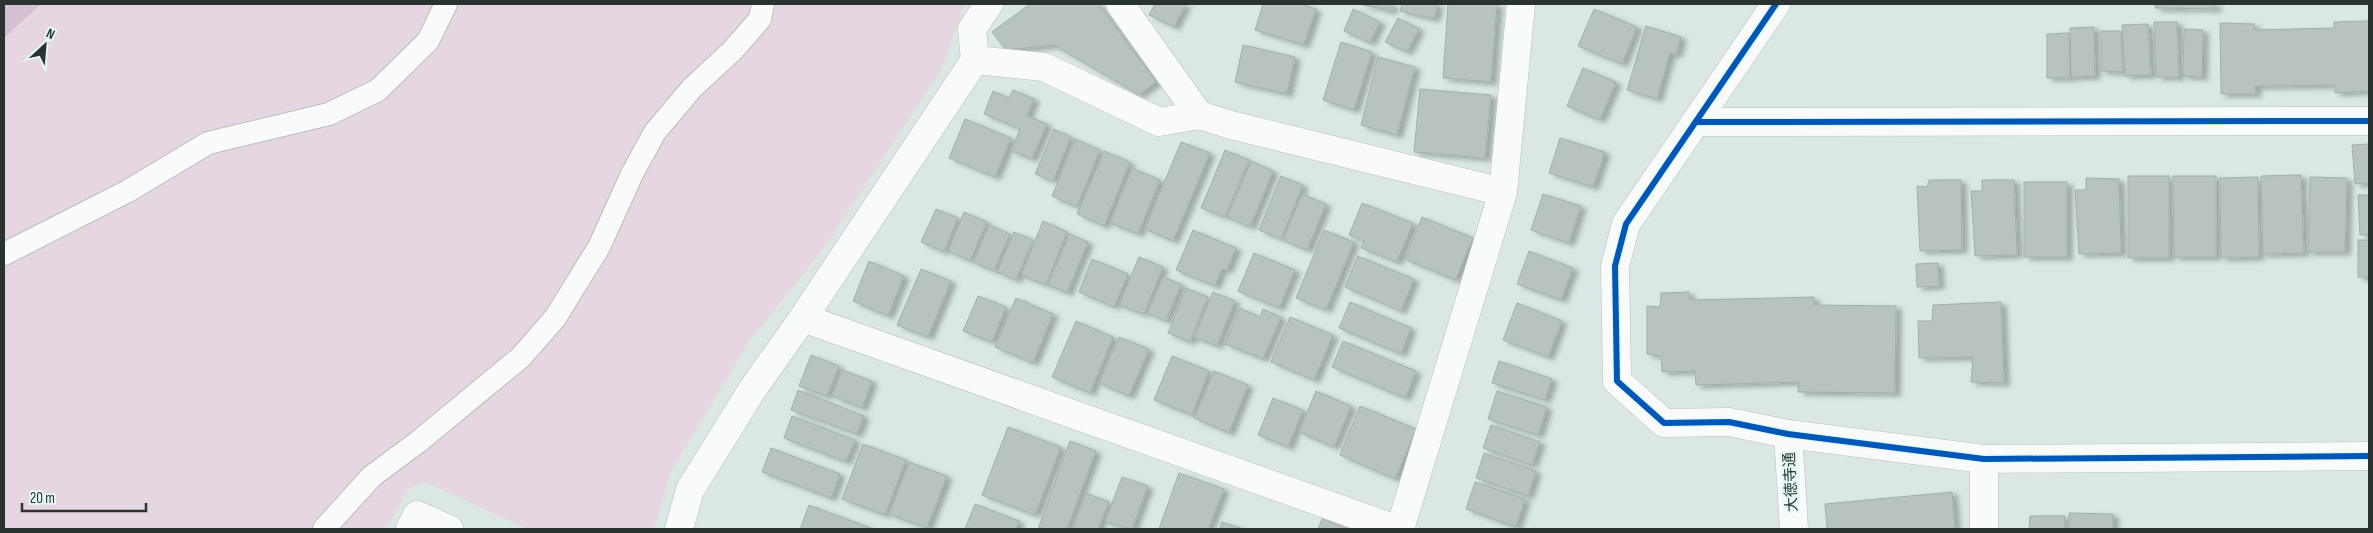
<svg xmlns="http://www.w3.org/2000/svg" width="2373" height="533" font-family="'Sofia Sans Condensed','Noto Sans JP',sans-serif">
  <defs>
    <filter id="shadow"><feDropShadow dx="5.5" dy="3" stdDeviation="2.5" flood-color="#0004"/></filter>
  </defs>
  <rect width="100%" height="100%" fill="#dae7e4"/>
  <path fill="#e5d6e2" d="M4,4H965L941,70L824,248L749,341L670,473L654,529H528L425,482L409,488L386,529H4Z"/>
  <path fill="#d4c2d1" d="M4,4H41L4,38Z"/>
  <g fill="#b8c3c0" stroke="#a4aeac" filter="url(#shadow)">
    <path d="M1030,4H1098L1156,82L1139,95L1054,45L1006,50L992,32Z"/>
    <path d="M1155,4H1186L1174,27L1149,15Z"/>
    <path d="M1263,4H1301L1316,9L1304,45L1255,30Z"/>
    <path d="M1359,4H1393L1391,11Z"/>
    <path d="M1402,4H1438L1434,19L1400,11Z"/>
    <path d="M1448,4H1497L1491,82L1443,78Z"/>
    <path d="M2155,4H2216V9L2155,8Z"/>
    <path d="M1353,9L1380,22L1370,43L1344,31Z"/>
    <path d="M1594,9L1637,27L1622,64L1578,46Z"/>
    <path d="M1398,18L1419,29L1407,52L1385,42Z"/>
    <path d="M2369,21V91L2335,93V85L2255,86L2256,94H2221L2220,23L2254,24V30L2334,28V22Z"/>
    <path d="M2154,22H2177L2179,77H2156Z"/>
    <path d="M2148,24L2151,75L2125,76L2122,25Z"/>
    <path d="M1646,26L1681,37L1676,55L1670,53L1657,99L1627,90Z"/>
    <path d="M2094,27L2095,76L2071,77L2070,28Z"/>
    <path d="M2184,29L2203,30L2202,77L2183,76Z"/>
    <path d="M2101,31H2121L2123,72L2101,71Z"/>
    <path d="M2069,33L2070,78H2047V34Z"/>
    <path d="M1341,42L1372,52L1354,110L1323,100Z"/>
    <path d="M1243,45L1295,57L1287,94L1235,82Z"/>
    <path d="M1378,57L1415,67L1397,135L1361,125Z"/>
    <path d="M1583,68L1616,82L1600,120L1567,106Z"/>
    <path d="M1420,89L1491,95L1485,158L1414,152Z"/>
    <path d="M1013,90L1034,99L1027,116L1047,124L1032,159L1011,151L1020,129L984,114L993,91L1009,98Z"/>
    <path d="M965,119L1011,138L995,177L949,158Z"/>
    <path d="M1054,129L1071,137L1053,181L1035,174Z"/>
    <path d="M1560,138L1605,152L1593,187L1549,173Z"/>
    <path d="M1075,139L1100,150L1077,207L1052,196Z"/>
    <path d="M1181,142L1210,153L1173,241L1145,229Z"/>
    <path d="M2369,144V183L2355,184L2352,145Z"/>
    <path d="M1225,150L1249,160L1225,217L1201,208Z"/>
    <path d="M1104,151L1130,162L1104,226L1077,214Z"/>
    <path d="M1251,161L1273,171L1250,227L1227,217Z"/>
    <path d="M1132,168L1160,180L1138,234L1110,223Z"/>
    <path d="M2301,175L2304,253L2263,254L2261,176Z"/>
    <path d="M1281,176L1303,185L1281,239L1259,230Z"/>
    <rect x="2128" y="176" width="41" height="82"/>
    <path d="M2173,176H2216V257H2174Z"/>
    <path d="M2258,177L2259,257L2221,258L2220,178Z"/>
    <path d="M2310,177L2347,178L2345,252H2308Z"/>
    <path d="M2086,178L2119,179L2121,253L2079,254L2075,190H2086Z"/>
    <path d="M1929,180H1961L1962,250L1920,251L1917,186L1927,187Z"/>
    <path d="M1982,180H2014L2017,255L1975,256L1971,191H1982Z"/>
    <rect x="2024" y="182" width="43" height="75"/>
    <path d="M1302,194L1326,204L1307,250L1283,240Z"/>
    <path d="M1543,194L1581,206L1569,243L1531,230Z"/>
    <path d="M2358,195H2369V234L2360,235Z"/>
    <path d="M1362,203L1413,223L1397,262L1361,248L1364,241L1349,235Z"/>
    <path d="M936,209L958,218L944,252L921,242Z"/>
    <path d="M964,212L987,222L970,261L948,251Z"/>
    <path d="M1422,217L1473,238L1455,280L1405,259Z"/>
    <path d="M1043,221L1067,232L1046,285L1021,275Z"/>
    <path d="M989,225L1010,234L994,271L973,262Z"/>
    <path d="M1193,230L1236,248L1227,270L1222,269L1215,286L1176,270Z"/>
    <path d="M1324,230L1354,242L1326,310L1296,298Z"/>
    <path d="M1014,232L1033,240L1016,280L997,272Z"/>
    <path d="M1069,234L1088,242L1067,293L1048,285Z"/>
    <rect x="2358" y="240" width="11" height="37"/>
    <path d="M1529,251L1573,268L1561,300L1517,284Z"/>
    <path d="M1254,253L1295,270L1279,308L1238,291Z"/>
    <path d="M1358,256L1414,279L1401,311L1345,287Z"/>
    <path d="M1139,257L1163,267L1144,314L1119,305Z"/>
    <path d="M1092,259L1128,274L1114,307L1079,292Z"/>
    <path d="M869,261L904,276L888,316L853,301Z"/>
    <path d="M1938,263L1939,286L1917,287L1916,264Z"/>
    <path d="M921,269L951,281L928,337L897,325Z"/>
    <path d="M1163,277L1181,284L1166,321L1147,313Z"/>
    <path d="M1186,288L1208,297L1190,342L1168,333Z"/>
    <path d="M1213,292L1235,301L1217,346L1194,337Z"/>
    <path d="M1689,292V299L1693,300L1814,297V305L1896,306L1895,393L1798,392L1799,382L1696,385L1695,371L1662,372L1661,356L1647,354V306L1660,307L1661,293Z"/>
    <path d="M978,296L1006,307L992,342L963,331Z"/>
    <path d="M1016,298L1053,314L1033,363L995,347Z"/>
    <path d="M1350,302L1411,328L1401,354L1339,328Z"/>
    <path d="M2001,302L2004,383L1971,382L1973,357L1919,358L1918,321H1932L1933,305Z"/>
    <path d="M1517,303L1562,321L1548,357L1503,340Z"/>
    <path d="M1240,308L1260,317L1263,309L1281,317L1263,359L1225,344Z"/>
    <path d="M1290,317L1333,335L1314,380L1271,362Z"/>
    <path d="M1076,321L1113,337L1090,393L1052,377Z"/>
    <path d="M1119,337L1149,349L1129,396L1099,383Z"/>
    <path d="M1343,341L1416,371L1405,398L1332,367Z"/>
    <path d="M811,355L839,366L827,396L799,386Z"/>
    <path d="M1172,356L1209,371L1192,415L1154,400Z"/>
    <path d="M1499,361L1552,379L1545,400L1492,383Z"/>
    <path d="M842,370L872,381L862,408L832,396Z"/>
    <path d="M1214,371L1248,385L1229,433L1194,418Z"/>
    <path d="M798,390L864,416L857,434L791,410Z"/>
    <path d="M1316,391L1351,406L1334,447L1299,432Z"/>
    <path d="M1497,391L1547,407L1538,435L1488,419Z"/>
    <path d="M1273,398L1303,410L1288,447L1258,435Z"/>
    <path d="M1360,406L1416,429L1395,479L1340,455Z"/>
    <path d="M792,416L855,440L846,462L784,438Z"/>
    <path d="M1491,425L1540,442L1532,465L1483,448Z"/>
    <path d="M1008,427L1061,447L1035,515L982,495Z"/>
    <path d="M1070,441L1096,451L1067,529H1038Z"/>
    <path d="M863,444L906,460L885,515L842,499Z"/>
    <path d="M771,448L840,474L831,498L762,472Z"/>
    <path d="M1484,453L1536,471L1528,496L1476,478Z"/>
    <path d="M909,462L947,476L927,528L889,514Z"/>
    <path d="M1179,473L1224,489L1208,529H1159Z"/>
    <path d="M1122,477L1148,486L1132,529L1105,522Z"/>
    <path d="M1475,482L1525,499L1516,527L1466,509Z"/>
    <path d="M1952,492L1955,529H1827L1825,504Z"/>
    <path d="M1086,493L1109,502L1098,529H1073Z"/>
    <path d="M975,504L1019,521L1016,529H965Z"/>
    <path d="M809,505L873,529H800Z"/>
    <path d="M2069,513L2113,514V529H2069Z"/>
    <path d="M2030,516H2065V529H2029Z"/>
    <path d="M1322,519L1346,528L1349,529H1318Z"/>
    <path d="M1222,522L1243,529H1220Z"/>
  </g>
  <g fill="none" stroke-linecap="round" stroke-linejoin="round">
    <defs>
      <g id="lane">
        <path d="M4,254L128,191L208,143L329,114L378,90L428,41L446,4"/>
        <path d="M324,529L372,476L418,442L521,357L555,318L599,247L632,174L655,132L692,88L732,51L760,19L763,4"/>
      </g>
      <g id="street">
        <path d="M1120,4L1199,115L1231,125L1503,192"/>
        <path d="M1776,4L1626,224L1615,266L1617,381L1664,423L1729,422L1788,434L1984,459L2369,456"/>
        <path d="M975,60L1044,67L1159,122L1199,115"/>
        <path d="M1696,122L2369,121"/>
        <path d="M803,318L1396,529"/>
        <path d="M1788,434L1794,529"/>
        <path d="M1984,459V529"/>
        <path d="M410,529L417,515L449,529"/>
        <path d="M679,529L690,490L752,390L803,318L975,60L972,29L989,4"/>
        <path d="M1400,529L1503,192L1521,4"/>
      </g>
    </defs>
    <use href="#lane" stroke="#b6c0be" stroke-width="24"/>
    <use href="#street" stroke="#b6c0be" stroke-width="29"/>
    <use href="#lane" stroke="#f9fbfb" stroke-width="22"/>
    <use href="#street" stroke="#f9fbfb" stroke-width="28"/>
    <defs>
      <g id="cycleway">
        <path d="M1776,4L1626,224L1615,266L1617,381L1664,423L1729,422L1788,434L1984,459L2369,456"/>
        <path d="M1696,122L2369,121"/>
      </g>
    </defs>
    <use href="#cycleway" stroke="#e2f9f5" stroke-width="9"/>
    <use href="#cycleway" stroke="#0057b8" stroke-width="6"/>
  </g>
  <g text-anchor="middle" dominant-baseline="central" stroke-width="5" stroke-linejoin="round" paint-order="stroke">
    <g font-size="15" fill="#2a3332" stroke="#e2f9f5">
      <text transform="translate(1791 482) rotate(-93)">大徳寺通</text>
    </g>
  </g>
  <rect width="2373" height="533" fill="none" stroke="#2a3332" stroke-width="10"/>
  <g transform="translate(45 45) rotate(26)" stroke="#e2f9f5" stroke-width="4" paint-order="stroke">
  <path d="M0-4L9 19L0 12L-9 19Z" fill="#2a3332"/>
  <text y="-8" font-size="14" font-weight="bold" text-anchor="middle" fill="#2a3332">N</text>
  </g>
  <path d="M22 503v8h124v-8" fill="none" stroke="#2a3332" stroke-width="2.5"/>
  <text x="30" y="503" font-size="15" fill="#2a3332" stroke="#e2f9f5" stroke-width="4" paint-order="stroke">20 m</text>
</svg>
